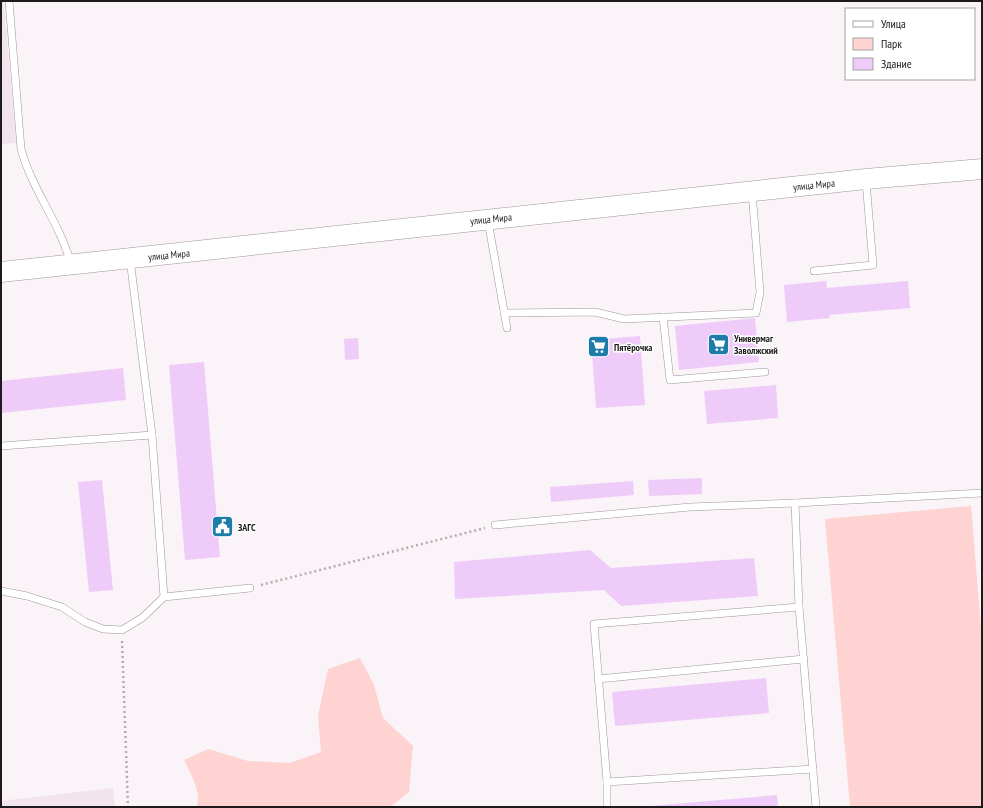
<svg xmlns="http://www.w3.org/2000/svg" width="983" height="808" font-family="'PT Sans Narrow',sans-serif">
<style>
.built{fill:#f2e4ec}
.green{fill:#fed3d1}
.building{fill:#efcbfa}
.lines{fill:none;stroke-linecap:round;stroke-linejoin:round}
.service-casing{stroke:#9d969a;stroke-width:8}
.secondary-casing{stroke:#9d969a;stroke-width:21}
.path{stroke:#b2adb0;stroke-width:2.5;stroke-dasharray:2 3;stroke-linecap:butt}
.service{stroke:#fff;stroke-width:7}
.secondary{stroke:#fff;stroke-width:20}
.labels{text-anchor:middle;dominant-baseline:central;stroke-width:3;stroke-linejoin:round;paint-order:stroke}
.street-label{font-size:10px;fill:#1c1a1b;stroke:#fff}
.poi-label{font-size:10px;font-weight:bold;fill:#1c1a1b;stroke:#fff;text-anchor:start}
</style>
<rect width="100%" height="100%" fill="#faf3f7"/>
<g class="built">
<polygon points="1,1 4,1 16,143 1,144"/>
<polygon points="113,788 115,807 1,807 1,801"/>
</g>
<g class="green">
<polygon points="971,506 982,640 982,807 850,807 825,519"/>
<path d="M360,658L374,685L383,718L413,746L409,792L390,807H197C201,790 191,775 184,760L208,749L248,761L290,763L321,752L318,716L328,669Z"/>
</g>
<g class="building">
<polygon points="826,281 827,288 908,281 910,308 829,315 830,318 787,322 784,285"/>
<polygon points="755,318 759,362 679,370 675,326"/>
<polygon points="640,336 645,405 596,408 591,340"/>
<polygon points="358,338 359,359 345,360 344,339"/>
<polygon points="204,362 220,557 185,560 169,365"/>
<polygon points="123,368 126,400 1,413 1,381"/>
<polygon points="776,385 778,418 707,424 704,391"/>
<polygon points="702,478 702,494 649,496 648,480"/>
<polygon points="102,480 113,590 89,592 78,482"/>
<polygon points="633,481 634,495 551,502 550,487"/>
<polygon points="590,550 611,568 754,558 758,596 621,606 604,590 455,599 454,562"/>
<polygon points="766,678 769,713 615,726 612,692"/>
<polygon points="777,795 778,807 650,807 650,806"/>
</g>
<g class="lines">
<defs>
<g id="service">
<path d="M9,1L21,149C32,190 60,223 71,264"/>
<polyline points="488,221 507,328"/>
<polyline points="130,259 152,435 164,597"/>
<polyline points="814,271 873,265 866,181"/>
<polyline points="504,313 595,312 624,319 756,313 760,292 752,192"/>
<polyline points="663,317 670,380 765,372"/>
<polyline points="1,446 152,435"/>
<polyline points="495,525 690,507 795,503"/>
<polyline points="1,591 27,596 62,607 85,622 103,629 122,630 142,618 164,597 250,588"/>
<polyline points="598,679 804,659"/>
<polyline points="607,782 813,769"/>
<polyline points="607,807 607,782 594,624 799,607"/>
<polyline points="816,807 799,607 795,503 982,493"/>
</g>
<polyline id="secondary" points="1,272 866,179 982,169"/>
</defs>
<use href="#service" class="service-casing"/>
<use href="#secondary" class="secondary-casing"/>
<g class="path">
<polyline points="261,585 485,528"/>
<polyline points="122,641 128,807"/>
</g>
<use href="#service" class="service"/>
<use href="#secondary" class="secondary"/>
</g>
<defs>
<symbol id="supermarket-square" viewBox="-11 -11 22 22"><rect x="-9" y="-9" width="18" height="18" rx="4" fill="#1d7ca9" stroke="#fff"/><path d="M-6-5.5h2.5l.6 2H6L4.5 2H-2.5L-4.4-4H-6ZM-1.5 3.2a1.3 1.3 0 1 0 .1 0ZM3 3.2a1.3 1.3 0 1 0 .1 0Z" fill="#fff"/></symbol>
<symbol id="civic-square" viewBox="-11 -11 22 22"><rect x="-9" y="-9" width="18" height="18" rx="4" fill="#1d7ca9" stroke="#fff"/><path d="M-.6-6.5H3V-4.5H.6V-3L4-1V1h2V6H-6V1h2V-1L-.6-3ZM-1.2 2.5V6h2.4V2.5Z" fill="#fff"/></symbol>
</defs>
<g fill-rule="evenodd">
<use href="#supermarket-square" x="706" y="332" width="25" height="25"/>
<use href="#supermarket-square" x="586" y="334" width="25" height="25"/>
<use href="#civic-square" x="210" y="514" width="25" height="25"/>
</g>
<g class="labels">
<g class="street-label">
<text transform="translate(814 185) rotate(-6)">улица Мира</text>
<text transform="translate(491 219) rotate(-6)">улица Мира</text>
<text transform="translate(169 255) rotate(-6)">улица Мира</text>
</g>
<g class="poi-label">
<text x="734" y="338">Универмаг<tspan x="734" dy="12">Заволжский</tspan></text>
<text x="614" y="347">Пятёрочка</text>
<text x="238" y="527">ЗАГС</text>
</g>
</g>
<rect width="983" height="808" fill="none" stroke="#1c1a1b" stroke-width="4"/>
<rect x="845" y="8" width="130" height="72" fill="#ffffff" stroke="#a4a3a4"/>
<rect x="853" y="21" width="20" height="6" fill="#ffffff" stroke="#a4a3a4"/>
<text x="881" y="28" font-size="12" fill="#1c1a1b">Улица</text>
<rect x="853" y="38" width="20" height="12" fill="#fed3d1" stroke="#a4a3a4"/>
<text x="881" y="48" font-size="12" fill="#1c1a1b">Парк</text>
<rect x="853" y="58" width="20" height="12" fill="#efcbfa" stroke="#a4a3a4"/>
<text x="881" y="68" font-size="12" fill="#1c1a1b">Здание</text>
</svg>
